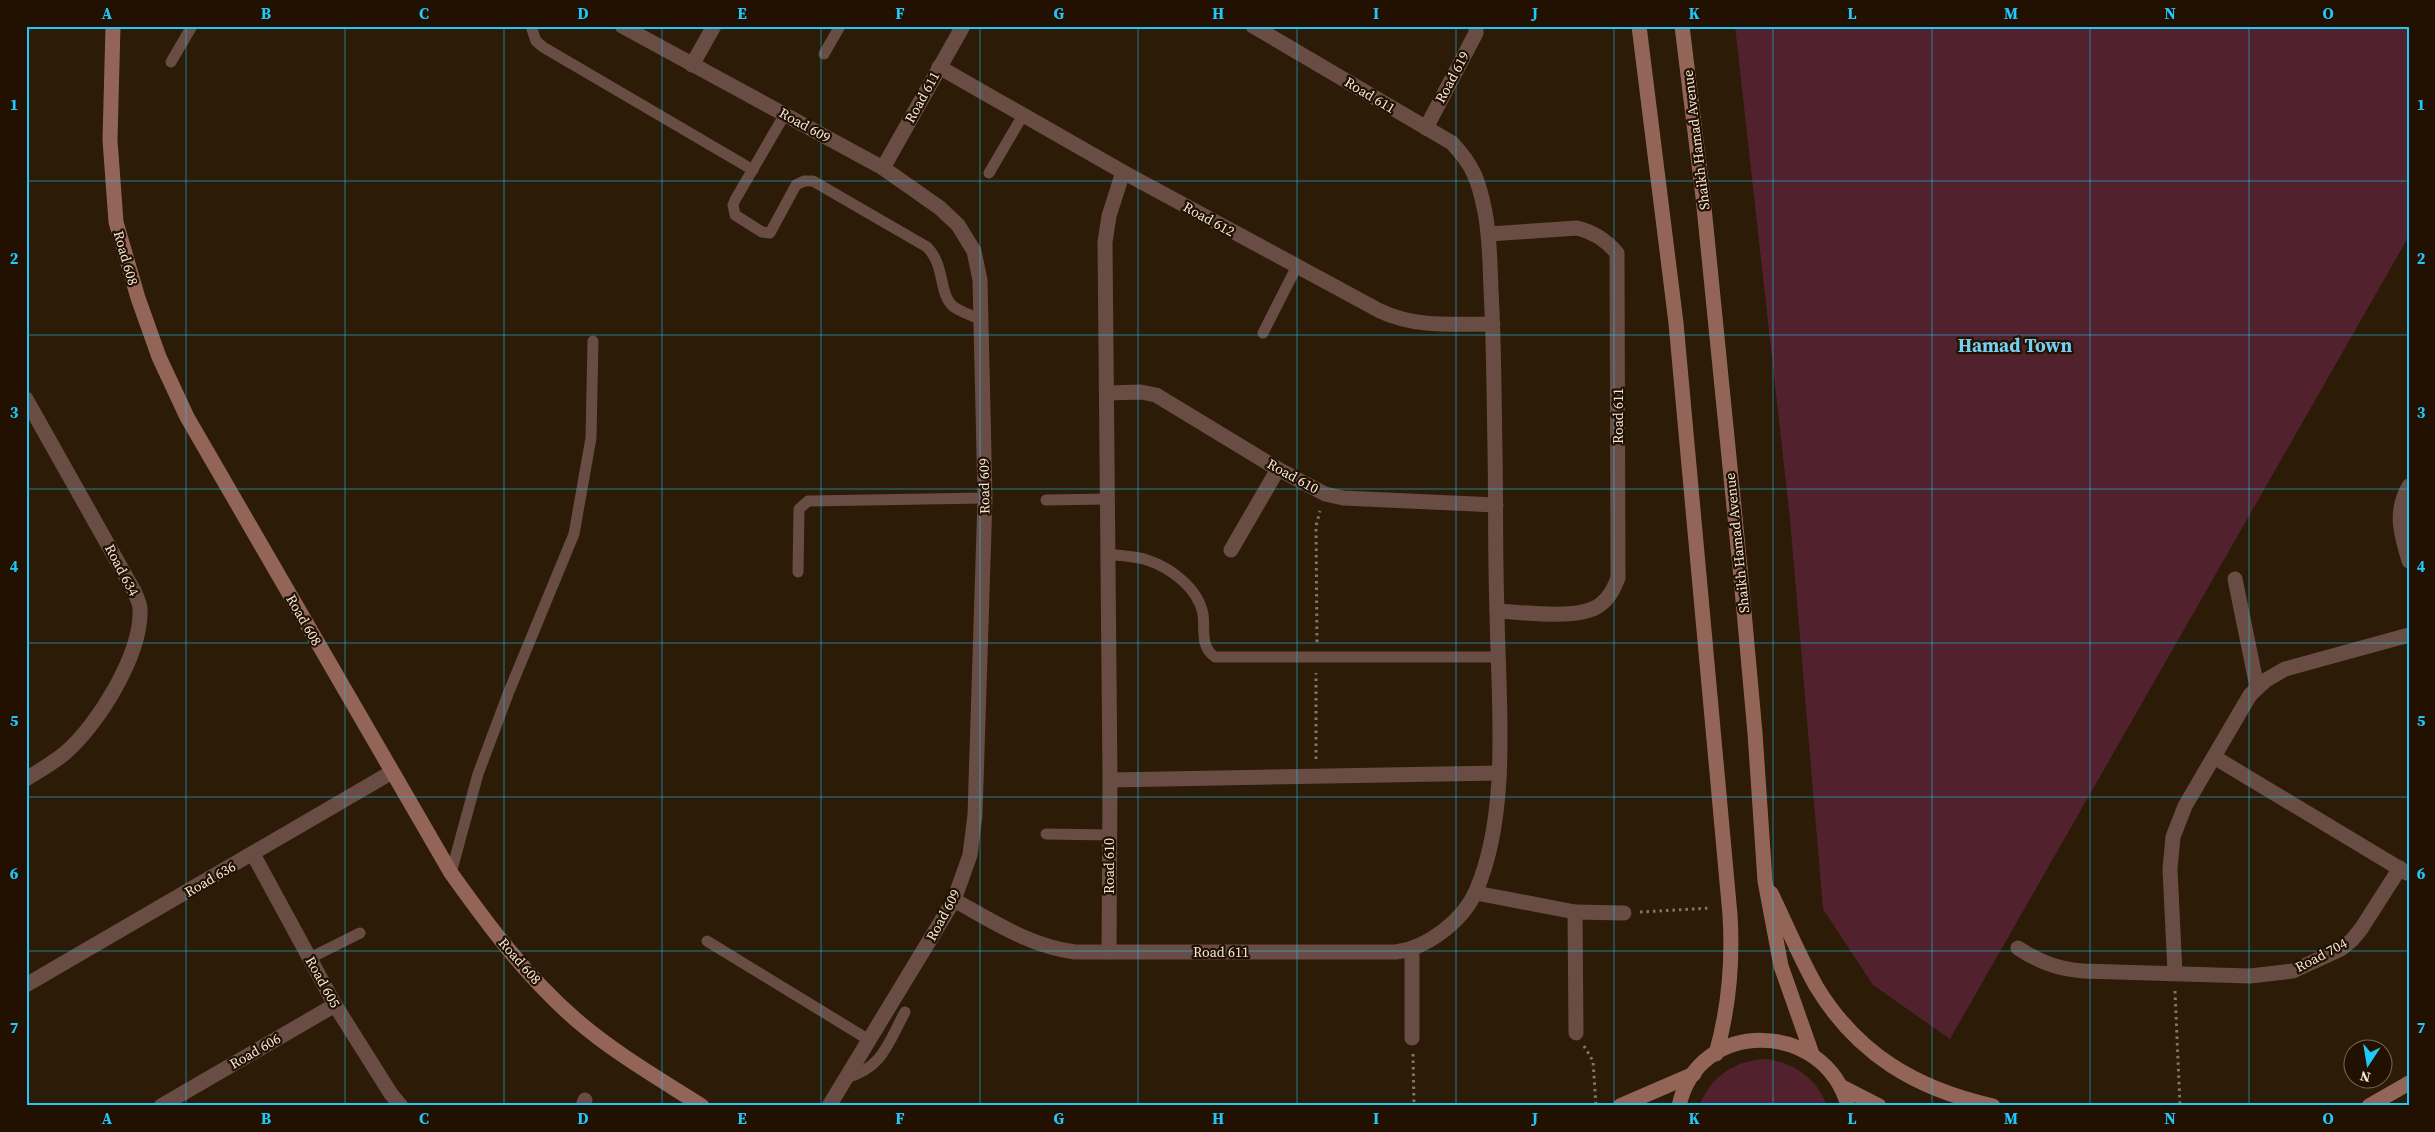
<svg xmlns="http://www.w3.org/2000/svg" width="2435" height="1132" font-family="'Source Serif 4',serif">
<style>
.green{fill:#51222e}
.lines{fill:none;stroke-linecap:round;stroke-linejoin:round}
.path{stroke:#847664;stroke-width:3;stroke-dasharray:2.5 4;stroke-linecap:butt}
.lane{stroke:#694c44;stroke-width:11}
.street{stroke:#694c44;stroke-width:15}
.secondary{stroke:#936558;stroke-width:15}
.grid{fill:none;stroke:#20c9fd;stroke-width:1;stroke-opacity:0.55}
.labels{text-anchor:middle;dominant-baseline:central;stroke-width:4.5;stroke-linejoin:round;paint-order:stroke}
.street-label{font-size:14px;fill:#f4e8db;stroke:#210}
.district-label{font-size:19px;font-weight:bold;fill:#75cff3;stroke:#210}
.neatline{fill:none;stroke:#20c9fd;stroke-width:2}
.grid-label{font-size:16px;text-anchor:middle;font-weight:bold;fill:#20c9fd}
</style>
<rect width="100%" height="100%" fill="#2c1b06"/>
<g class="green">
<polygon points="1735,26 2409,26 2409,236 1950,1039 1873,985 1823,909 1790,519"/>
<path d="M1767,1059C1795,1064 1817,1078 1827,1106H1699C1711,1076 1735,1060 1767,1059Z"/>
</g>
<g class="lines">
<g class="path">
<polyline points="1317,642 1316,526 1320,511"/>
<polyline points="1316,759 1316,673"/>
<polyline points="1640,912 1711,908"/>
<polyline points="2175,991 2180,1106"/>
<polyline points="1584,1046 1593,1061 1596,1106"/>
<polyline points="1413,1054 1414,1106"/>
</g>
<g class="lane">
<polyline points="531,26 536,41 543,47 753,170"/>
<polyline points="824,54 840,26"/>
<polyline points="171,62 192,26"/>
<path d="M785,114L735,200L733,205L735,215L762,232L770,233L796,185L804,181H813L927,247C946,266 938,295 954,307C961,312 971,315 979,319"/>
<polyline points="989,173 1023,115"/>
<polyline points="1263,333 1297,266"/>
<polyline points="1046,500 1108,499"/>
<path d="M1108,554C1121,556 1135,556 1147,560C1171,568 1198,588 1203,614C1205,630 1200,647 1215,657H1498"/>
<polyline points="798,572 799,509 808,501 985,498"/>
<polyline points="1046,834 1110,835"/>
<polyline points="451,873 478,774 508,694 574,534 591,438 593,341"/>
<polyline points="707,941 869,1040"/>
<polyline points="310,958 360,933"/>
<path d="M846,1078C883,1068 888,1043 905,1012"/>
</g>
<g class="street">
<polyline points="622,26 883,168 940,208 958,225 974,251 980,280 985,498 975,815 970,855 954,900 829,1106"/>
<polyline points="692,65 714,26"/>
<path d="M939,67L1123,172L1380,311C1416,328 1454,324 1493,324"/>
<polyline points="1426,128 1476,33 1476,26"/>
<polyline points="883,168 963,26"/>
<path d="M1489,234L1577,228C1594,232 1606,240 1617,253L1618,578C1614,588 1610,597 1601,604C1581,621 1523,612 1497,611"/>
<polyline points="1107,393 1141,392 1156,395 1278,469 1325,494 1343,498 1496,505"/>
<path d="M26,399L134,591C136,596 140,603 140,609C142,654 98,725 65,753C53,763 39,771 26,779"/>
<path d="M2409,486C2394,513 2401,533 2409,561"/>
<polyline points="1231,550 1278,469"/>
<polyline points="2235,579 2257,687"/>
<polyline points="2214,757 2407,873"/>
<polyline points="1110,780 1499,773"/>
<polyline points="253,854 335,1005 391,1094 401,1106"/>
<polyline points="1476,893 1575,912 1576,1033"/>
<path d="M954,900C994,922 1030,946 1075,952H1396C1427,948 1463,921 1476,891C1511,811 1498,698 1497,611C1495,558 1496,504 1495,451C1494,397 1494,343 1491,290C1490,264 1490,238 1485,212C1479,182 1474,166 1452,143L1253,26"/>
<polyline points="1575,912 1624,913"/>
<path d="M2018,948C2039,962 2058,969 2083,971L2250,976L2293,971L2341,949L2352,940L2361,929L2400,868"/>
<polyline points="1412,950 1412,1038"/>
<polyline points="1109,952 1110,780 1105,242 1109,216 1123,172"/>
<polyline points="2175,973 2170,869 2173,837 2185,806 2250,695 2266,680 2285,669 2409,635"/>
<polyline points="26,985 392,772"/>
<polyline points="161,1106 335,1005"/>
<polyline points="583,1106 585,1100"/>
</g>
<g class="secondary">
<path d="M113,26L110,140L116,222L138,298L159,357L187,417L451,873C488,925 526,976 574,1018C613,1052 658,1078 702,1106"/>
<path d="M1639,26L1676,323L1730,915C1733,963 1729,1008 1716,1054"/>
<polyline points="1682,26 1703,197 1740,567 1755,733 1765,881 1781,966 1812,1054"/>
<path d="M1771,893C1786,924 1799,956 1816,986C1857,1054 1916,1089 1993,1106"/>
<polyline points="1840,1086 1879,1106"/>
<polyline points="1620,1106 1694,1074"/>
<path d="M1679,1106C1698,1017 1825,1020 1848,1106"/>
<polyline points="2369,1106 2409,1083"/>
</g>
</g>
<path class="grid" d="M186,26V1106M345,26V1106M504,26V1106M662,26V1106M821,26V1106M980,26V1106M1138,26V1106M1297,26V1106M1456,26V1106M1614,26V1106M1773,26V1106M1932,26V1106M2090,26V1106M2249,26V1106M26,181H2409M26,335H2409M26,489H2409M26,643H2409M26,797H2409M26,951H2409"/>
<g class="labels">
<g class="street-label">
<text transform="translate(1452 77) rotate(-62)">Road 619</text>
<text transform="translate(1370 95) rotate(31)">Road 611</text>
<text transform="translate(922 97) rotate(-61)">Road 611</text>
<text transform="translate(805 125) rotate(29)">Road 609</text>
<text transform="translate(1696 140) rotate(-97)">Shaikh Hamad Avenue</text>
<text transform="translate(1209 219) rotate(29)">Road 612</text>
<text transform="translate(126 258) rotate(74)">Road 608</text>
<text transform="translate(1618 416) rotate(-90)">Road 611</text>
<text transform="translate(1293 476) rotate(29)">Road 610</text>
<text transform="translate(984 486) rotate(-91)">Road 609</text>
<text transform="translate(1737 543) rotate(-96)">Shaikh Hamad Avenue</text>
<text transform="translate(122 570) rotate(62)">Road 634</text>
<text transform="translate(304 620) rotate(60)">Road 608</text>
<text transform="translate(1109 866) rotate(-90)">Road 610</text>
<text transform="translate(210 879) rotate(-30)">Road 636</text>
<text transform="translate(943 915) rotate(-62)">Road 609</text>
<text x="1221" y="952">Road 611</text>
<text transform="translate(2321 955) rotate(-28)">Road 704</text>
<text transform="translate(520 961) rotate(49)">Road 608</text>
<text transform="translate(323 982) rotate(61)">Road 605</text>
<text transform="translate(255 1051) rotate(-30)">Road 606</text>
</g>
<g class="district-label">
<text x="2015" y="345">Hamad Town</text>
</g>
</g>
<rect width="2435" height="1132" fill="none" stroke="#221100" stroke-width="55"/>
<g transform="translate(2368 1064) rotate(192)"><circle r="24" fill="#221100" stroke="#766758"/>
<path d="M0-4L9 19L0 12L-9 19Z" fill="#20c9fd"/>
<text y="-8" font-size="14" font-weight="bold" text-anchor="middle" fill="#f4e8db">N</text>
</g>
<rect x="28" y="28" width="2380" height="1076" class="neatline"/>
<g class="grid-label">
<text x="107" y="19">A</text>
<text x="266" y="19">B</text>
<text x="424" y="19">C</text>
<text x="583" y="19">D</text>
<text x="742" y="19">E</text>
<text x="900" y="19">F</text>
<text x="1059" y="19">G</text>
<text x="1218" y="19">H</text>
<text x="1376" y="19">I</text>
<text x="1535" y="19">J</text>
<text x="1694" y="19">K</text>
<text x="1852" y="19">L</text>
<text x="2011" y="19">M</text>
<text x="2170" y="19">N</text>
<text x="2328" y="19">O</text>
<text x="14" y="110">1</text>
<text x="2421" y="110">1</text>
<text x="14" y="264">2</text>
<text x="2421" y="264">2</text>
<text x="14" y="418">3</text>
<text x="2421" y="418">3</text>
<text x="14" y="572">4</text>
<text x="2421" y="572">4</text>
<text x="14" y="726">5</text>
<text x="2421" y="726">5</text>
<text x="14" y="879">6</text>
<text x="2421" y="879">6</text>
<text x="14" y="1033">7</text>
<text x="2421" y="1033">7</text>
<text x="107" y="1124">A</text>
<text x="266" y="1124">B</text>
<text x="424" y="1124">C</text>
<text x="583" y="1124">D</text>
<text x="742" y="1124">E</text>
<text x="900" y="1124">F</text>
<text x="1059" y="1124">G</text>
<text x="1218" y="1124">H</text>
<text x="1376" y="1124">I</text>
<text x="1535" y="1124">J</text>
<text x="1694" y="1124">K</text>
<text x="1852" y="1124">L</text>
<text x="2011" y="1124">M</text>
<text x="2170" y="1124">N</text>
<text x="2328" y="1124">O</text>
</g>
</svg>
